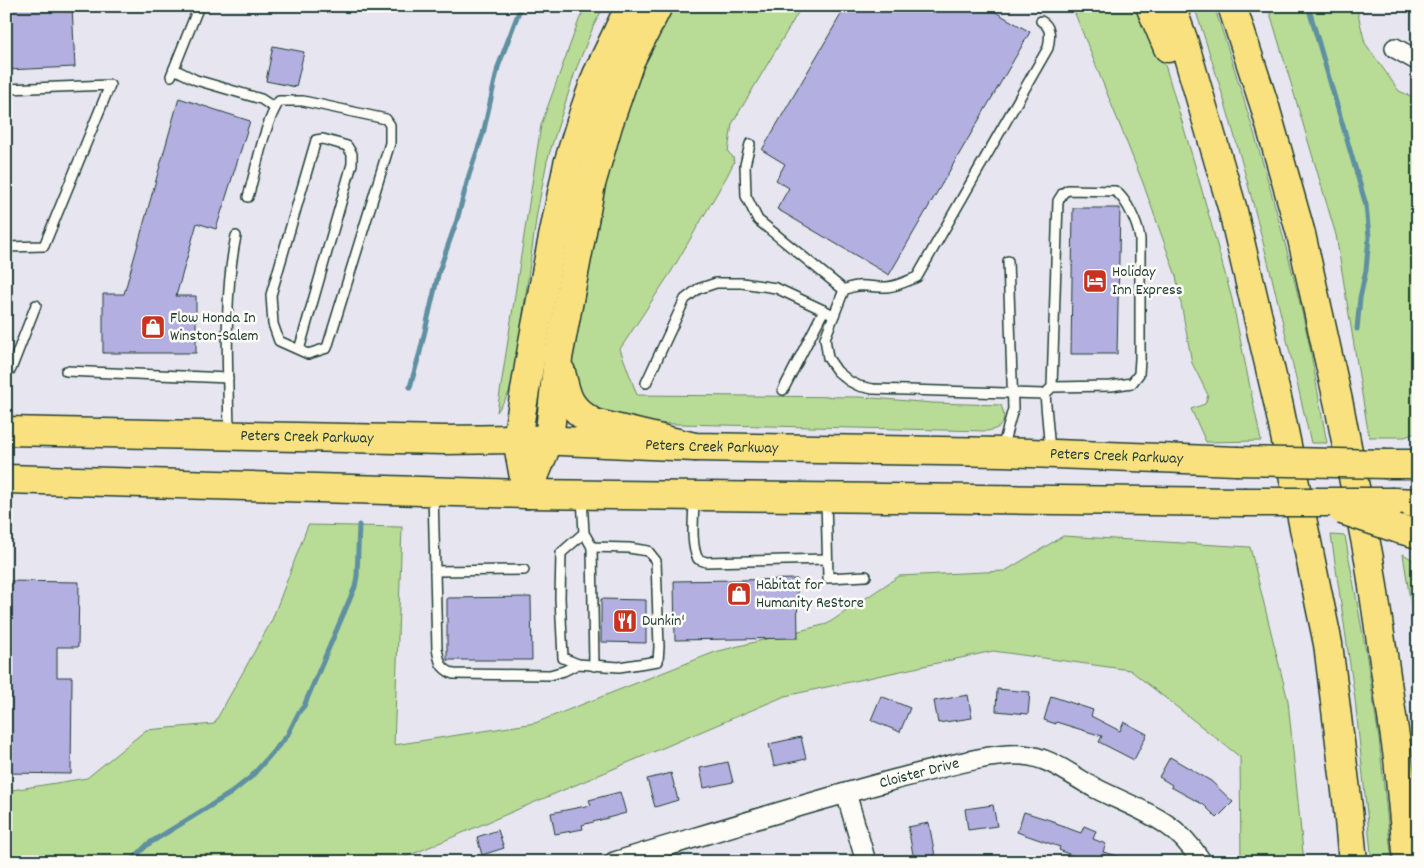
<svg xmlns="http://www.w3.org/2000/svg" width="1424" height="868" font-family="Dekko,sans-serif">
<style>
.green{fill:#b8db95;stroke:#6c8c64}
.lines{fill:none;stroke-linecap:round;stroke-linejoin:round}
.stream{stroke:#5f90a1;stroke-width:5}
.building{fill:#b3afe0;stroke:#1f3d34}
.service-casing{stroke:#1f3d34;stroke-width:12}
.minor-casing{stroke:#1f3d34;stroke-width:22}
.primary-casing{stroke:#1f3d34;stroke-width:31}
.motorway-casing{stroke:#1f3d34;stroke-width:31}
.service{stroke:#fdfcf7;stroke-width:9}
.minor{stroke:#fdfcf7;stroke-width:19}
.primary{stroke:#fae180;stroke-width:28}
.motorway{stroke:#fae180;stroke-width:28}
.primary-bridge-casing{stroke:#1f3d34;stroke-width:31;stroke-linecap:butt}
.primary-bridge{stroke:#fae180;stroke-width:28}
.labels{text-anchor:middle;dominant-baseline:central;stroke-width:5;stroke-linejoin:round;paint-order:stroke}
.poi-label{font-size:16px;fill:#1f3d34;stroke:#fdfcf7;text-anchor:start}
.street-label{font-size:16px;fill:#1f3d34;stroke:#fdfcf7}
</style>
<rect width="100%" height="100%" fill="#e7e5f0"/>
<filter id="ink" filterUnits="userSpaceOnUse"><feTurbulence type="fractalNoise" baseFrequency=".02" numOctaves="2"/><feDisplacementMap in="SourceGraphic" scale="10" xChannelSelector="R" yChannelSelector="G"/><feConvolveMatrix kernelMatrix="1 2 1 2 8 2 1 2 1" color-interpolation-filters="sRGB"/></filter>
<g filter="url(#ink)">
<g class="green">
<polygon points="586,6 604,6 593,27 575,72 547,161 537,213 522,321 516,377 506,398 497,412 541,125 579,20"/>
<path d="M674,6H802L732,124L728,152L733,157L734,162L727,176L671,272L620,349L637,395L860,397L933,403L1001,405C1007,421 1004,428 987,431L634,423L600,418L572,383V360L601,199L616,144L629,100L660,29Z"/>
<polygon points="1072,6 1138,6 1149,25 1166,68 1196,169 1232,299 1261,441 1206,442 1191,409 1205,404 1208,395 1192,363 1176,276 1143,183"/>
<path d="M1194,6H1214C1250,115 1283,226 1308,338C1315,373 1320,408 1327,443H1311C1277,296 1243,149 1194,6Z"/>
<polygon points="1268,6 1356,6 1365,43 1399,91 1418,99 1418,432 1405,437 1369,437 1336,235"/>
<polygon points="308,525 402,527 394,745 535,723 715,652 827,624 899,576 1005,571 1063,536 1250,547 1288,701 1304,862 1241,862 1240,757 1130,670 993,651 785,696 394,862 6,862 6,791 87,778 146,730 214,724 272,620"/>
<polygon points="1331,535 1345,536 1366,652 1379,739 1392,862 1372,862 1355,699"/>
<polygon points="1403,554 1418,563 1418,652"/>
</g>
<g class="lines">
<g class="stream">
<polyline points="1308,6 1366,205 1369,237 1366,270 1360,298 1357,329"/>
<polyline points="410,387 420,352 439,271 457,220 469,175 483,134 498,67 521,6"/>
<polyline points="130,862 148,844 231,793 251,777 287,736 299,712 304,706 355,587 357,576 359,525"/>
</g>
</g>
<g class="building">
<polygon points="6,6 72,6 75,67 6,70"/>
<polygon points="846,6 985,6 1030,32 889,275 777,209 789,188 776,180 785,164 762,150"/>
<polygon points="273,46 304,52 296,87 266,81"/>
<polygon points="179,98 250,121 216,229 197,223 176,296 196,296 196,353 103,353 103,294 124,294"/>
<polygon points="1073,208 1120,208 1117,354 1071,354"/>
<polygon points="797,579 798,638 675,640 674,581"/>
<polygon points="6,581 79,582 78,647 57,647 57,677 72,677 71,774 6,773"/>
<polygon points="531,597 532,660 447,660 447,598"/>
<polygon points="601,599 646,600 646,643 601,642"/>
<polygon points="997,689 1030,692 1028,714 996,711"/>
<polygon points="968,695 972,718 938,723 934,701"/>
<polygon points="881,696 910,708 900,732 871,720"/>
<polygon points="1051,696 1093,710 1091,716 1120,731 1124,722 1147,734 1134,760 1099,742 1102,736 1056,722 1056,724 1044,720"/>
<polygon points="801,737 806,759 774,766 769,744"/>
<polygon points="1170,757 1211,781 1233,802 1217,818 1204,805 1171,787 1172,785 1159,777"/>
<polygon points="728,762 733,782 704,788 700,768"/>
<polygon points="671,773 678,800 655,807 647,779"/>
<polygon points="620,792 626,813 582,825 583,829 555,834 551,813 591,805 589,800"/>
<polygon points="993,805 997,826 968,830 965,809"/>
<polygon points="1024,812 1056,822 1056,824 1081,833 1084,826 1096,831 1093,839 1106,844 1103,852 1126,858 1125,862 1088,862 1059,850 1060,847 1017,832"/>
<polygon points="929,823 935,856 914,860 908,827"/>
<polygon points="498,830 504,848 482,855 477,837"/>
</g>
<g class="lines">
<defs>
<g id="service">
<path d="M1041,21C1052,27 1050,37 1048,48L917,277C907,281 898,286 887,287C871,288 859,282 844,290L825,338L828,358L837,371L849,381L859,386L873,389L1045,394L1052,387L1111,386L1132,383L1139,374L1140,359V239C1138,225 1127,199 1115,191L1068,190L1063,193L1058,201L1052,387"/>
<polyline points="174,69 196,80 261,99 275,108"/>
<polyline points="171,76 199,6"/>
<polyline points="6,89 110,85 44,246 6,247"/>
<polyline points="750,144 745,165 746,196 758,220 844,290"/>
<path d="M248,197C257,166 263,128 279,101H303L386,119L390,125V143L327,348L308,354L279,341L273,324L271,295L316,140L323,139L347,146L352,154V164L299,350"/>
<polyline points="6,369 11,369 36,305"/>
<polyline points="66,371 228,378"/>
<polyline points="646,383 685,299 698,289 716,283 742,283 776,288 834,315"/>
<polyline points="783,390 824,310"/>
<polyline points="1045,394 1050,451"/>
<path d="M229,433C228,368 223,300 236,236"/>
<polyline points="1002,449 1013,409 1008,261"/>
<path d="M433,493L437,649C440,662 439,667 453,674L550,675L564,671L578,664"/>
<polyline points="582,498 584,533 592,547 629,548 648,551 656,561 659,647 658,661 619,667 578,664 563,658 560,598 561,553 584,533"/>
<path d="M694,499C694,516 690,544 698,559L706,562L827,559"/>
<polyline points="826,499 828,578 866,576"/>
<polyline points="592,547 594,666"/>
<polyline points="435,571 524,570"/>
</g>
<g id="minor">
<polyline points="1395,48 1418,61"/>
<polyline points="846,793 866,862"/>
<path id="s1" d="M614,862C708,834 802,804 897,779C935,770 985,753 1023,755C1050,757 1072,776 1095,788C1118,800 1144,809 1166,824C1180,833 1192,847 1202,862"/>
</g>
<g id="primary">
<path id="s2" d="M6,431L444,440L517,439L695,447L1002,452L1236,461"/>
<polyline points="1386,464 1418,464"/>
<polyline points="6,479 527,494 1243,502"/>
<polyline points="1393,502 1418,503"/>
<polyline points="1399,529 1418,534"/>
</g>
<g id="motorway">
<polyline points="1150,6 1168,48"/>
<polyline points="1171,6 1183,39 1232,207 1278,402 1328,644 1347,799 1353,862"/>
<polyline points="1232,6 1265,107 1301,234 1339,405 1369,559 1398,758 1408,862"/>
<path d="M561,372C567,399 569,408 594,423L695,447"/>
<polyline points="527,494 549,440 558,358 591,184 608,125 630,61 658,6"/>
<polyline points="527,494 517,439 533,342 551,247 568,164 585,109 597,75 630,6"/>
</g>
</defs>
<use href="#service" class="service-casing"/>
<use href="#minor" class="minor-casing"/>
<use href="#primary" class="primary-casing"/>
<use href="#motorway" class="motorway-casing"/>
<use href="#service" class="service"/>
<use href="#minor" class="minor"/>
<use href="#primary" class="primary"/>
<use href="#motorway" class="motorway"/>
<defs>
<g id="primary-bridge">
<polyline points="1236,461 1386,464"/>
<polyline points="1243,502 1393,502"/>
<polyline points="1342,510 1399,529"/>
</g>
</defs>
<use href="#primary-bridge" class="primary-bridge-casing"/>
<use href="#primary-bridge" class="primary-bridge"/>
</g>
</g>
<defs>
<symbol id="hotel-square" viewBox="-11 -11 22 22"><rect x="-9" y="-9" width="18" height="18" rx="4" fill="#c8321e" stroke="#fdfcf7"/><path d="M-6-4.5h1.5V1H6V5H4.5V3h-9V5H-6ZM-4 0a1.8 1.8 0 1 1 3.6 0ZM.5 0V-2.5h3Q6-2.5 6 0Z" fill="#fff"/></symbol>
<symbol id="shop-square" viewBox="-11 -11 22 22"><rect x="-9" y="-9" width="18" height="18" rx="4" fill="#c8321e" stroke="#fdfcf7"/><path d="M-5-2.5h2.3a2.7 3.5 0 0 1 5.4 0H5L5.5 6h-11ZM-1.5-2.5h3a1.5 2.3 0 0 0-3 0Z" fill="#fff"/></symbol>
<symbol id="restaurant-square" viewBox="-11 -11 22 22"><rect x="-9" y="-9" width="18" height="18" rx="4" fill="#c8321e" stroke="#fdfcf7"/><path d="M-5-6h1v4h1v-4h1v4h1v-4h1v5L-1.5 .5V6h-2V.5L-5-1ZM5-6V6H3V1.5H1.5Q1.5-4 5-6Z" fill="#fff"/></symbol>
</defs>
<g fill-rule="evenodd">
<use href="#hotel-square" x="1081" y="267" width="28" height="28"/>
<use href="#shop-square" x="139" y="313" width="28" height="28"/>
<use href="#shop-square" x="725" y="580" width="28" height="28"/>
<use href="#restaurant-square" x="611" y="607" width="28" height="28"/>
</g>
<g class="labels">
<g class="poi-label">
<text x="1112" y="272">Holiday<tspan x="1112" dy="18">Inn Express</tspan></text>
<text x="170" y="318">Flow Honda In<tspan x="170" dy="18">Winston-Salem</tspan></text>
<text x="756" y="585">Habitat for<tspan x="756" dy="18">Humanity ReStore</tspan></text>
<text x="642" y="621">Dunkin'</text>
</g>
<g class="street-label">
<text stroke="none"><textPath href="#s2" startOffset="301">Peters Creek Parkway</textPath></text>
<text stroke="none"><textPath href="#s2" startOffset="706">Peters Creek Parkway</textPath></text>
<text stroke="none"><textPath href="#s2" startOffset="1111">Peters Creek Parkway</textPath></text>
<text stroke="none"><textPath href="#s1" startOffset="318">Cloister Drive</textPath></text>
</g>
</g>
<rect width="1424" height="868" fill="none" stroke="#fdfcf7" stroke-width="25"/>
<rect x="12" y="12" width="1399" height="843" fill="none" stroke="#1f3d34" stroke-width="2" filter="url(#ink)"/>
</svg>
